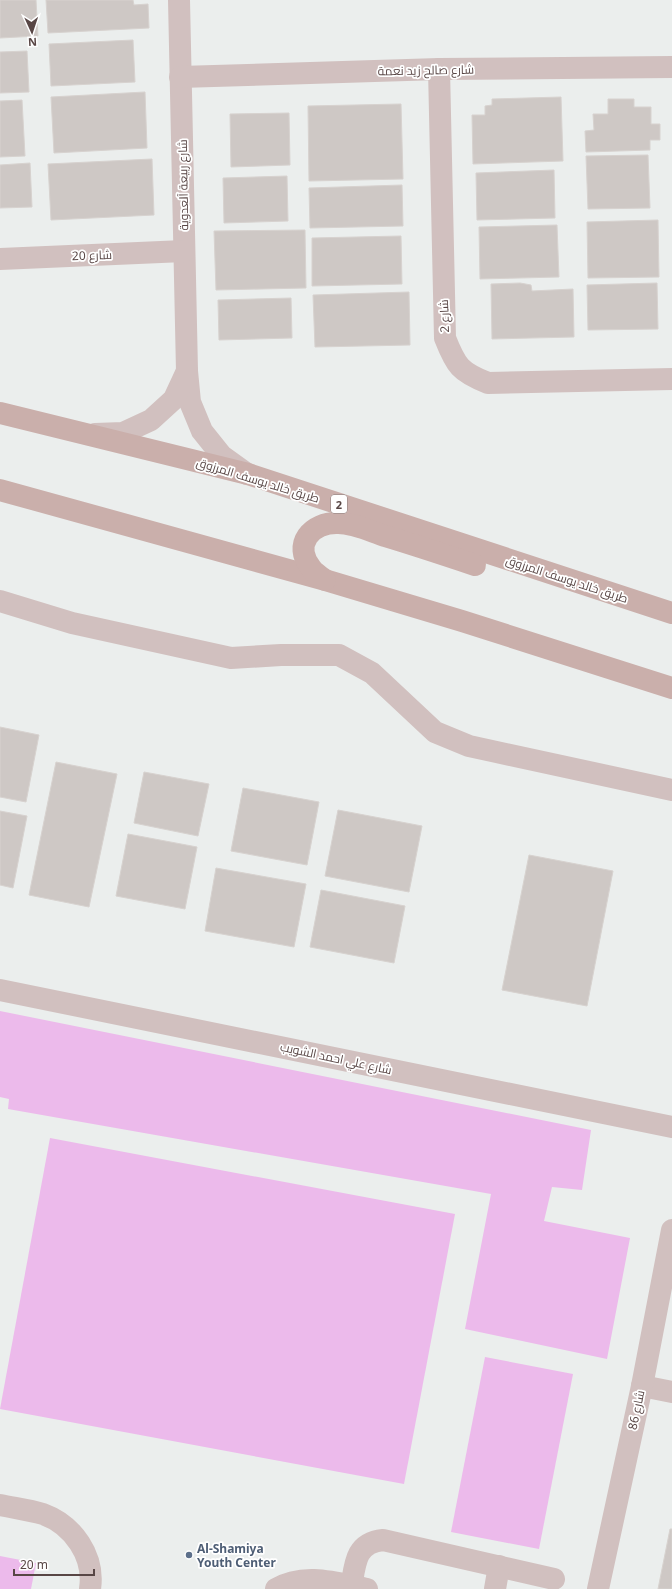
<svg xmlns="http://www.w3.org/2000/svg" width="672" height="1589" font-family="'Noto Sans',Cairo,sans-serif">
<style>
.green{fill:#ecbaeb}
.building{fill:#cec8c5;stroke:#d7d2cf}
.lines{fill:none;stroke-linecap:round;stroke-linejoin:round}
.minor{stroke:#d1c0bf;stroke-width:22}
.major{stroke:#caafab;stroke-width:22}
.service-dot{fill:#5c6f8a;stroke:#fff;stroke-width:1.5}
.labels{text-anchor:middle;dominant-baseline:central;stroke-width:3.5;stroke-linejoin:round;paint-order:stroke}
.shield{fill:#fff;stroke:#8a7e7d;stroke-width:1}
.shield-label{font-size:11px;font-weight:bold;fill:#584645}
.street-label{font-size:12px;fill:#584645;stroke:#fff}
.service-label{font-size:12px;font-weight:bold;fill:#4e5e75;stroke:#fff;text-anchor:start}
</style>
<rect width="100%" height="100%" fill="#ebeeed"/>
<g class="green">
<polygon points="0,1011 591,1130 582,1190 552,1187 544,1221 630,1238 607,1359 465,1329 491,1194 8,1109 9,1099 0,1097"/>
<polygon points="50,1138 455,1214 404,1484 0,1409"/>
<polygon points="485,1357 573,1374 539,1549 451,1532"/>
<polygon points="0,1556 36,1563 31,1589 0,1589"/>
</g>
<g class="building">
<polygon points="0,0 36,0 38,36 0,38"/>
<polygon points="46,0 133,0 134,5 148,4 149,28 48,33"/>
<polygon points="133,40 135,82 51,86 49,44"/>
<polygon points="27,51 29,92 0,93 0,52"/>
<polygon points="145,92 147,148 54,153 51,97"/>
<polygon points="561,97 563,161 473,164 472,115 485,115 485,106 492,105 492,99"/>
<polygon points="608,99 634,99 634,107 651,107 651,124 660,124 660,140 650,140 650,150 586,152 585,131 594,130 593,114 608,114"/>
<polygon points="22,100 25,156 0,157 0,101"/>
<polygon points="401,104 403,179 309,181 308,106"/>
<polygon points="289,113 290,165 231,167 230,114"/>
<polygon points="648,155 650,208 588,209 586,156"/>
<polygon points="152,159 154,215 51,220 48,164"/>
<polygon points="30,163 32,207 0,208 0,165"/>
<polygon points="554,170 555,218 477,220 476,173"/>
<polygon points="287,176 288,221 224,223 223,178"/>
<polygon points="402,185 403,226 310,228 309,188"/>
<polygon points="658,220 659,277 588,278 587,222"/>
<polygon points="557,225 559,277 480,279 479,227"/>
<polygon points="305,230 306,288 216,290 214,231"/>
<polygon points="401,236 402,284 312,286 312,238"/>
<polygon points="520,283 531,285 532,291 573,289 574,337 492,339 491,284"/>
<polygon points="657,283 658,329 588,330 587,285"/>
<polygon points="409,292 410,345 315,347 313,295"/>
<polygon points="291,298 292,338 219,340 218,300"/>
<polygon points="0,727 39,735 26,802 0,797"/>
<polygon points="56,762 117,774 89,907 29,895"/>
<polygon points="144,772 209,784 198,836 134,823"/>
<polygon points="243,788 319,802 307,865 231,851"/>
<polygon points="338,810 422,826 409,892 325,876"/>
<polygon points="0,811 27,816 13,888 0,885"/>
<polygon points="128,834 197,847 185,909 116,896"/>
<polygon points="529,855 613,871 587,1006 502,990"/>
<polygon points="216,868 306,884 294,947 205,931"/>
<polygon points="321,890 405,906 394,963 310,947"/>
<polygon points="670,1529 672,1529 672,1589 658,1589"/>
</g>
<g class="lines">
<g class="minor">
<polyline points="179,0 187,371 190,402 202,431 222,456 247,474"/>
<path d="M439,69L445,338C456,366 460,372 488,383L672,379"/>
<polyline points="180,77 439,69 672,67"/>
<polyline points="0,259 184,251"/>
<polyline points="95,434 123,433 151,420 174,399 187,371"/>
<polyline points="0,601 72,623 231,658 281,655 339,655 372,673 435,732 469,746 672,790"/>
<polyline points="0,990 672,1127"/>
<polyline points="642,1386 672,1392"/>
<path d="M0,1505C14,1508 29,1510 43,1514C73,1525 95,1556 90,1589"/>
<path d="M276,1589C304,1572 337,1583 367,1589"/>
<path d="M351,1589C355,1566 354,1543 383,1540L554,1579"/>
<polyline points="495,1589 499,1566"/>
<polyline points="598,1589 642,1386 672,1230"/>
</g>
<g class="major">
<polyline points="0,413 248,474 672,613"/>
<polyline points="0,490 325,580 462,621 672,688"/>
<path d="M325,580C320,576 314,573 311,568C292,544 312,522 338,523C354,523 370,531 385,536C415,545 445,555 475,565"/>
</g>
</g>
<circle class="service-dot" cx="189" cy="1555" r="4"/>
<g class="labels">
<rect class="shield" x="331" y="495" width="16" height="18" rx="3"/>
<g class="shield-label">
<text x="339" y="504">2</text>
</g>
<g class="street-label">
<text transform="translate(426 70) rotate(-1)">شارع صالح زيد نعمة</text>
<text transform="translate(183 185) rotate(-91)">شارع ربيعة آلعدوية</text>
<text transform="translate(92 255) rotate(-2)">شارع 20</text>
<text transform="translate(444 316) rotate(-92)">شارع 2</text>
<text transform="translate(258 480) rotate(17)">طريق خالد يوسف المرزوق</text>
<text transform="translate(567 579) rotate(18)">طريق خالد يوسف المرزوق</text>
<text transform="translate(336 1058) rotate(12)">شارع علي احمد الشويب</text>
<text transform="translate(636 1410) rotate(-78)">شارع 86</text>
</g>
<g class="service-label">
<text x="197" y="1548">Al-Shamiya<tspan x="197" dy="14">Youth Center</tspan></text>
</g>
</g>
<g transform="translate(32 32) rotate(177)" stroke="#ffffff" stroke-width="3" paint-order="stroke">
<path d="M0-3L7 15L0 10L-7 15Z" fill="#584645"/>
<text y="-6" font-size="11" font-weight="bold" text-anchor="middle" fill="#584645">N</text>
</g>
<path d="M14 1569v6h80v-6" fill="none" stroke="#584645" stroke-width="2"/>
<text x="20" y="1569" font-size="12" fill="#584645" stroke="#ffffff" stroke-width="3" paint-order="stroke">20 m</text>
</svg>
